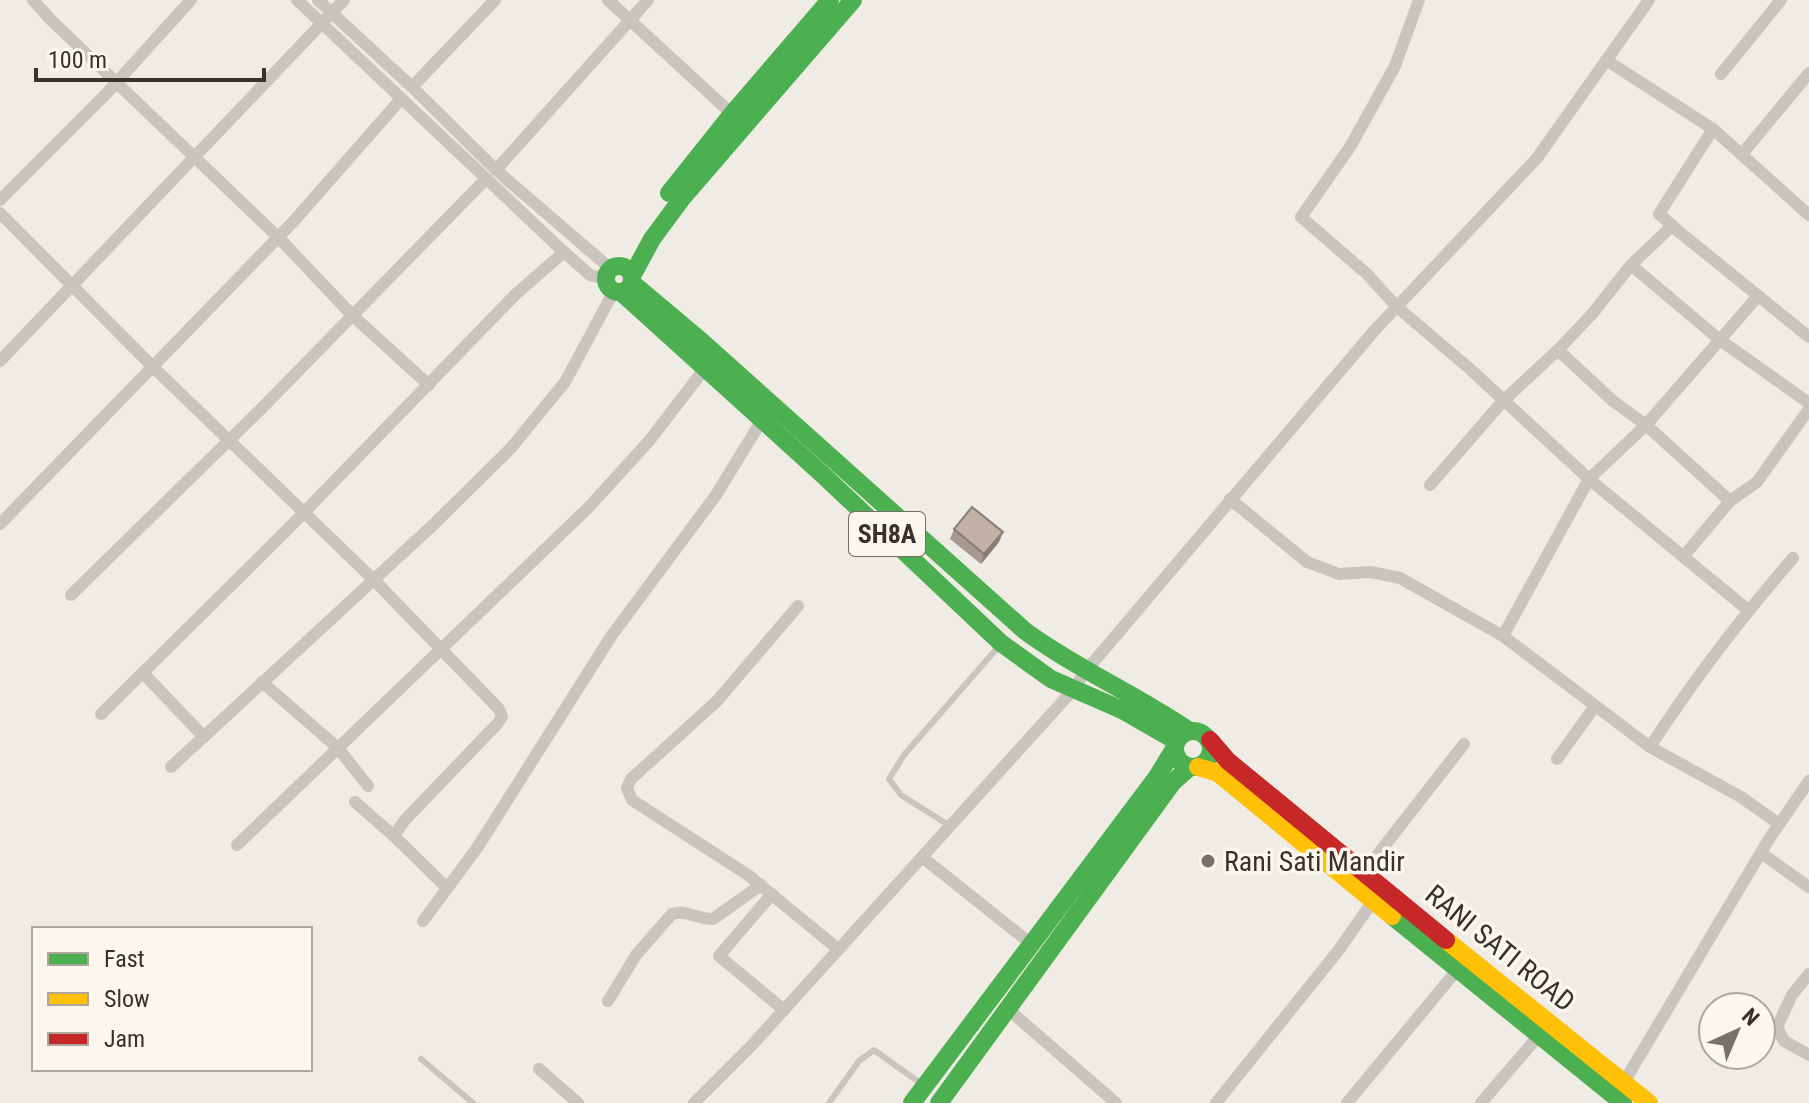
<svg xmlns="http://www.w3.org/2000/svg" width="1809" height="1103" font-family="'Roboto Condensed',sans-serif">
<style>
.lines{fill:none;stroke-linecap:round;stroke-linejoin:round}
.lane{stroke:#c9c4bd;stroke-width:6}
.street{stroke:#c9c4bd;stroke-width:12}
.fast{stroke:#4caf50;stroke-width:18}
.slow{stroke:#ffc107;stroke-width:18}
.jam{stroke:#c62828;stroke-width:18}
.wall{fill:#a79890}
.shaded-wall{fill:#887c75}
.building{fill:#c2b1a7;stroke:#887c75;stroke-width:2}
.poi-dot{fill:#79726c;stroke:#fbf6ee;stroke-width:3}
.labels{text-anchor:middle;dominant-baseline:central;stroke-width:7;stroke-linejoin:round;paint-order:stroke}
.shield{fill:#fbf6ee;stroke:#746c66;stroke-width:2}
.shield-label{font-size:26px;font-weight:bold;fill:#3a312b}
.poi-label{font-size:28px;fill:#3a312b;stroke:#fbf6ee;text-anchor:start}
.street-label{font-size:28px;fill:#3a312b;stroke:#fbf6ee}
</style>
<rect width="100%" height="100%" fill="#efebe5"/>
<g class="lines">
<g class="lane">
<polyline points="950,826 901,795 889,779 904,755 999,646"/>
<polyline points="421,1059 473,1103"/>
<polyline points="829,1103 859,1061 874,1050 923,1085"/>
</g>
<g class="street">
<polyline points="33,0 51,20 278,237 352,315 429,385"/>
<polyline points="297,0 564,252 590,275 606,279"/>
<polyline points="318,0 412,87 496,170 611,269"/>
<polyline points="608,0 732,114"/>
<polyline points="1419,0 1395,66 1350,147 1301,217 1367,274 1397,307 1470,369 1589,479 1748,610"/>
<polyline points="1606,60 1713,129 1809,215"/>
<polyline points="1721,74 1781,0"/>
<polyline points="412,87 495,0"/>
<polyline points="1742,154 1809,73"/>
<polyline points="496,170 648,0"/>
<polyline points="0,200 106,94 191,0"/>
<polyline points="0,213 153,367 374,580 499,709 502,717 498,723 404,821 394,836 355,802"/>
<polyline points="1675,228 1659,214 1713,129"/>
<polyline points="1631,265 1720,340 1809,403"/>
<polyline points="1558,350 1613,401 1646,425 1730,501"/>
<polyline points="0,361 344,0"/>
<polyline points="1430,485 1503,401 1558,350 1592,314 1631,265 1672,226 1809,337"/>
<polyline points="1230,499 1307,562 1339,574 1371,572 1400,578 1503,636 1650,747 1741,797 1779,824"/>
<polyline points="0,524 293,222 401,99"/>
<polyline points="1683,557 1730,501 1757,482 1809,409"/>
<polyline points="71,595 262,408 485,180"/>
<polyline points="798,606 717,701 631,779 627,788 632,800 748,875 838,949"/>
<polyline points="1503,636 1589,479 1646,425 1758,296"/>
<polyline points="143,673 204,737"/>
<polyline points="262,682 338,748 368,786"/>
<polyline points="101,714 284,533 516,294 564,252"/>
<path d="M1650,747C1694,679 1740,619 1793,558"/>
<polyline points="1557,759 1595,706"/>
<polyline points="171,767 433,525 511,448 565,382 614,291"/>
<polyline points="394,836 447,888"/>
<polyline points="237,845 588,508 649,441 706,367"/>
<polyline points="1761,853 1809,887"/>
<polyline points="922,857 1030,943"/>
<polyline points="1364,872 1464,744"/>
<polyline points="772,894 719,956 784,1010"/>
<polyline points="423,921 477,848 612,635 716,495 762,420"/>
<polyline points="1809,974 1792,995 1777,1027 1784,1041 1809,1055"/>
<path d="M608,1001L636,955L672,914C687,909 698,920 713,919L761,885"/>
<polyline points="1009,1010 1116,1103"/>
<polyline points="539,1069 578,1103"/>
<polyline points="1624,1082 1769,839 1809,781"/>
<polyline points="694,1103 753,1044 1073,690 1085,672 1374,331 1537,158 1649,0"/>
<polyline points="1216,1103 1338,951 1373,901"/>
<polyline points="1347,1103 1457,970"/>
<polyline points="1481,1103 1541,1033"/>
</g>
<g class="fast">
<polyline points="669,193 732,114 830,0"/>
<circle cx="619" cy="279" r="13"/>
<polyline points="632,276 652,239 683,197 853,0"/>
<path d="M632,283L701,341L1025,631C1077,669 1135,694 1188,730"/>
<polyline points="621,292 822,474 1001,643 1051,679 1122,710 1176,741"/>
<circle cx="1193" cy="749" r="18"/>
<polyline points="1392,916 1623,1103"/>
<polyline points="912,1103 1157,777 1174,749"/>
<polyline points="939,1103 1173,782 1190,767"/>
</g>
<g class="slow">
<polyline points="1198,767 1218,773 1392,916"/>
<polyline points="1446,940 1649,1103"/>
</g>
<polyline class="jam" points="1210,740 1228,761 1446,940"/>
</g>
<polygon class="wall" points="954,529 999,542 981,564 950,539"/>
<polygon class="shaded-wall" points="1003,532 999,542 981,564 984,554"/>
<polygon class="building" points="972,507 1003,532 984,554 954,529"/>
<circle class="poi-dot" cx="1208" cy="861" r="8"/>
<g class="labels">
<rect class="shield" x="849" y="512" width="76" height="44" rx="6"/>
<g class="shield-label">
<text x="887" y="534">SH8A</text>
</g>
<g class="poi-label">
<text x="1224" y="861">Rani Sati Mandir</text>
</g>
<g class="street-label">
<text transform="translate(1500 948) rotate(39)">RANI SATI ROAD</text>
</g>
</g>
<rect x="32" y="927" width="280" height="144" fill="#fbf6ee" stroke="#aea7a0" stroke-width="2"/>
<rect x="48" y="953" width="40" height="12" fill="#4caf50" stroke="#aea7a0" stroke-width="2"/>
<text x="104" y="967" font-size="24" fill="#3a312b">Fast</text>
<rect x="48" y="993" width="40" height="12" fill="#ffc107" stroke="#aea7a0" stroke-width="2"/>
<text x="104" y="1007" font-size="24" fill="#3a312b">Slow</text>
<rect x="48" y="1033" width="40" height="12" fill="#c62828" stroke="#aea7a0" stroke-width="2"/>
<text x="104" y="1047" font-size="24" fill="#3a312b">Jam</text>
<g transform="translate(1737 1031) rotate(44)"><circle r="38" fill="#fbf6ee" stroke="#aea7a0" stroke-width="2"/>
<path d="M0-6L14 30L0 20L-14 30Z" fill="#79726c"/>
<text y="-12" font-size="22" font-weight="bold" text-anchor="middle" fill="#3a312b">N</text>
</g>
<path d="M36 68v12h228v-12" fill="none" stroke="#3a312b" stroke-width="4"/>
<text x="48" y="68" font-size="24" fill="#3a312b" stroke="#fbf6ee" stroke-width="6" paint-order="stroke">100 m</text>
</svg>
